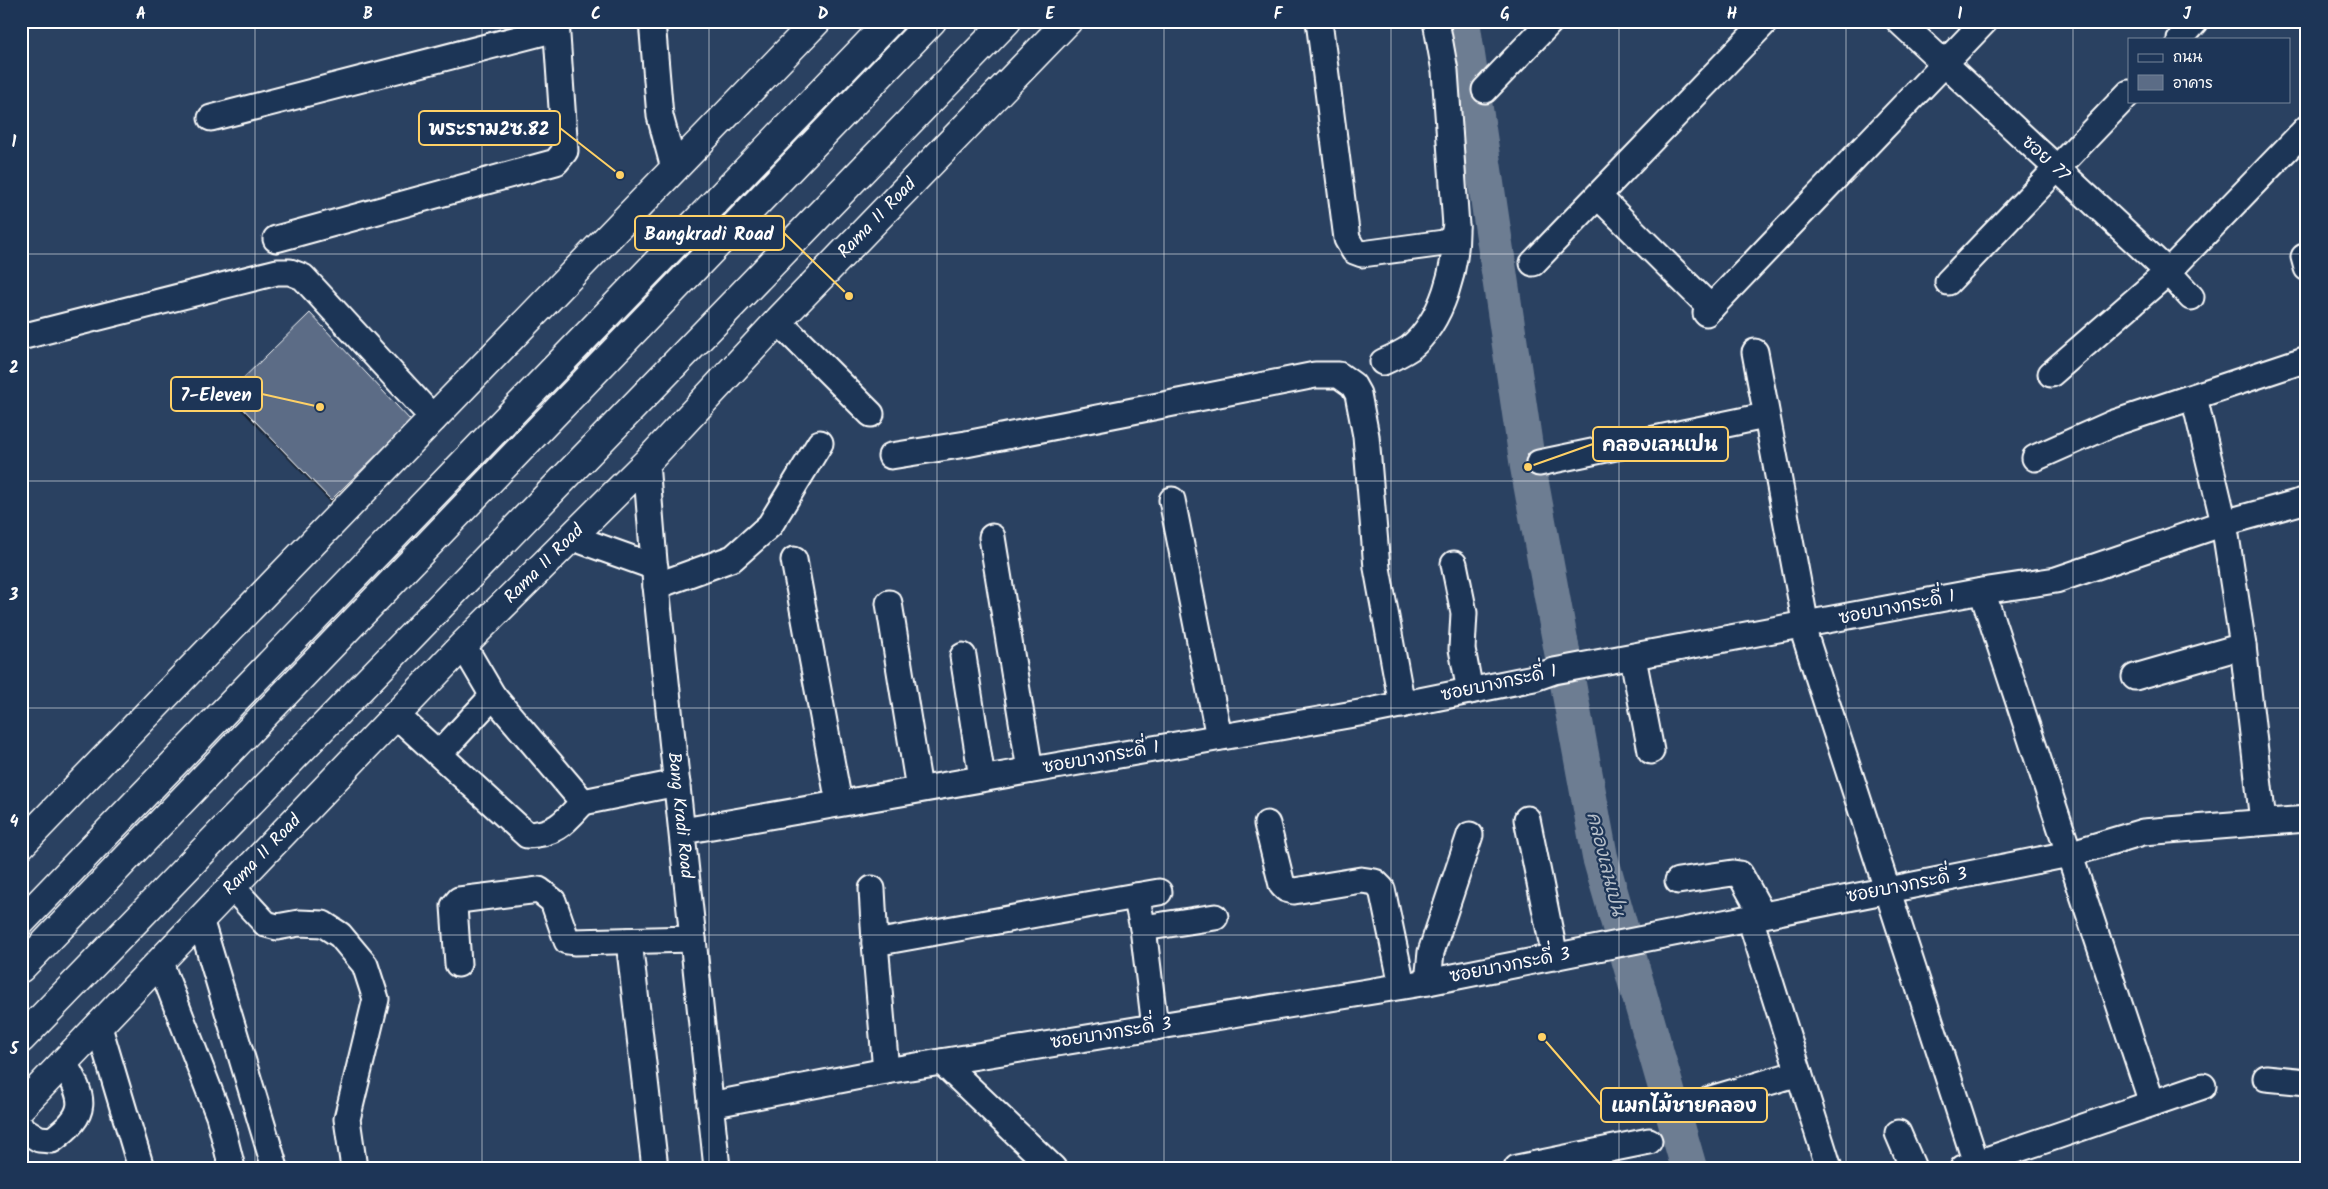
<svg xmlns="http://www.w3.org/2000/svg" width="2328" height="1189" font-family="Kalam,'Playpen Sans Thai',sans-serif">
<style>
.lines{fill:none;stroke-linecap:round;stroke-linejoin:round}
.river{stroke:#6d7d92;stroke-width:36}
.building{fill:#5b6c86;stroke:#fff;filter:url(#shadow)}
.minor-casing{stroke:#fff;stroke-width:29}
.major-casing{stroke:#fff;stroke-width:31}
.highway-casing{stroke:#fff;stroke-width:31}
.minor{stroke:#1d3557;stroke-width:25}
.major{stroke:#1d3557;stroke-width:28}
.highway{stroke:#1d3557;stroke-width:28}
.grid{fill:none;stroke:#fff;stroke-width:1;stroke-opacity:0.55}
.labels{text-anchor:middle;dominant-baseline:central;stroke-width:4.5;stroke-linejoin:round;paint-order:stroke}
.street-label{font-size:18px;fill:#fff;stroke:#1d3557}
.water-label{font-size:19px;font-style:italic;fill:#b6bec8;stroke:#1d3557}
.leader{fill:none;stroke:#ffd166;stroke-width:2}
.callout-dot{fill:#ffd166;stroke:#1d3557;stroke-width:2}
.callout{fill:#1d3557;stroke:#ffd166;stroke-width:2}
.callout-label{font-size:19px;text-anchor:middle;font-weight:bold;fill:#fff}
.neatline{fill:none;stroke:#fff;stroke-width:2}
.grid-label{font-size:16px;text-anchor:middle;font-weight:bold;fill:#fff}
</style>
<defs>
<filter id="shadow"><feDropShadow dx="3" dy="5.5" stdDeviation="0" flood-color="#0009"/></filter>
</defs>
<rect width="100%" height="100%" fill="#2a4161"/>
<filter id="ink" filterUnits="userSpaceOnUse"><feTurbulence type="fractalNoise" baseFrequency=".02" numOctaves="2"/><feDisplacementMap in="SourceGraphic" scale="10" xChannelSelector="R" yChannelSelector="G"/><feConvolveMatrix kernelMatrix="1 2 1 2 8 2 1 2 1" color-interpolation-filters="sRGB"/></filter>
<g filter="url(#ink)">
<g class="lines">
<polyline class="river" points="1462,21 1528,467 1600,857 1689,1168"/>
</g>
<polygon class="building" points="310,313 411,421 331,500 228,393"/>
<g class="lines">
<defs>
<g id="minor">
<polyline points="652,21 660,116 674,168"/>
<polyline points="1319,21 1347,239 1354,251 1362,254 1444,243 1453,238 1456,226 1445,71 1436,21"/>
<polyline points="1899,21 2168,272 2191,297"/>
<polyline points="2180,39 2196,21"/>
<polyline points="1485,90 1551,21"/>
<polyline points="211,118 556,29"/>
<polyline points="1598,196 1711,308"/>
<polyline points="276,239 556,162 565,151 556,21"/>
<polyline points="2304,257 2307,268"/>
<polyline points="1533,263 1766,21"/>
<polyline points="1948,282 2129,93"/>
<polyline points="1706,313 1985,21"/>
<polyline points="778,321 871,414"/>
<polyline points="21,337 277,272 290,272 303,277 434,419"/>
<polyline points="1755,352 1806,626"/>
<path d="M1383,362C1392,358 1401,354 1410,348C1443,321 1457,266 1456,226"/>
<polyline points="2051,374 2168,272 2307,128"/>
<polyline points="2194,397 2224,523 2243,646 2263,822"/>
<polyline points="891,456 966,444 1315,375 1339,375 1353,385 1358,394 1366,436 1377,568 1402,705"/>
<polyline points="2035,458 2114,423 2307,359"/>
<path id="s1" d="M646,463L656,586L717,1168"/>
<polyline points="1539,463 1765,416"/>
<polyline points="1172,500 1219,737"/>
<polyline points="571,537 655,567"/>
<polyline points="992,537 1030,770"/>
<polyline points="794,560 839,803"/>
<polyline points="1454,564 1464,613 1462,649 1470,691"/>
<polyline points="656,586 733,558 770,525 820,443"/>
<polyline points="1982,591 2152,1103"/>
<polyline points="889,603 919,789"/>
<polyline points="1802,627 1976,1163"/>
<polyline points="963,656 982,778"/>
<polyline points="1633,658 1651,751"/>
<polyline points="2135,677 2243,646"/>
<path d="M396,715L527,835C556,834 564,823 583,802L493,696L463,645"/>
<polyline points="439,754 493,696"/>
<polyline points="583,802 677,783"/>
<polyline points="1527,819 1555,957"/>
<polyline points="1267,824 1282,885 1286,889 1294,891 1361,880 1375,882 1382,889 1402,985"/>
<polyline points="683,831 1365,712 1534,678 1554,671 1982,591 2056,580 2224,523 2307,500"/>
<polyline points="1678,881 1733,873 1740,874 1762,914"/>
<polyline points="232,887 266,924 277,927 299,923 323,924 340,935 365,965 376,999 347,1119 354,1168"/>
<polyline points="872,889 875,943"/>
<polyline points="1136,896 1159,892"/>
<polyline points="1750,918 1829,1168"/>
<polyline points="200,919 275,1168"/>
<polyline points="1143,928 1215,917"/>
<polyline points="629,941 655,1168"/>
<polyline points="160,963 219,1116 232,1168"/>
<polyline points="458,964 454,906 459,900 539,890 553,901 567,941 574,942 693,939"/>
<polyline points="1428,982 1431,952 1470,835"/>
<polyline points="99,1027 141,1168"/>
<polyline points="942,1062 1053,1168"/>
<polyline points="886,1071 875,943 1136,896 1143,928 1155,1027"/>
<polyline points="2266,1078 2307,1082"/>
<polyline points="1711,1099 1799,1073"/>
<polyline points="710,1105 886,1071 1428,982 2069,854 2143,832 2307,819"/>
<path d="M21,1128L39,1139L52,1140C89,1113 85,1100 64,1063"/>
<polyline points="1898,1133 1913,1168"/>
<polyline points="1517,1168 1649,1141"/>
<polyline points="1963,1168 2203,1086"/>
</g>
<g id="major">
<polyline points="21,845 817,21"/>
<path id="s2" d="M21,1107L463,645L646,463L778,321L1068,21"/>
</g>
<g id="highway">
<polyline points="21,922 890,21"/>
<polyline points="21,968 932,21"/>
<polyline points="21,1039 1007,21"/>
</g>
</defs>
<use href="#minor" class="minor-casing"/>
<use href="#major" class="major-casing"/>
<use href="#highway" class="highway-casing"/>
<use href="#minor" class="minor"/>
<use href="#major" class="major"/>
<use href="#highway" class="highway"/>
</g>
</g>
<path class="grid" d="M255,21V1168M482,21V1168M709,21V1168M937,21V1168M1164,21V1168M1391,21V1168M1619,21V1168M1846,21V1168M2073,21V1168M21,254H2307M21,481H2307M21,708H2307M21,935H2307"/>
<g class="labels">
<g class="street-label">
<text transform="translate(2045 159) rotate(43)">ซอย 77</text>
<text stroke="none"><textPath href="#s2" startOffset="1234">Rama II Road</textPath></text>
<text stroke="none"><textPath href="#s2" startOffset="754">Rama II Road</textPath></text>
<text transform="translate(1897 608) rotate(-11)">ซอยบางกระดี่ 1</text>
<text transform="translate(1499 684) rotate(-12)">ซอยบางกระดี่ 1</text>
<text transform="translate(1101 758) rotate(-10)">ซอยบางกระดี่ 1</text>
<text stroke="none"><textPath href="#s1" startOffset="354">Bang Kradi Road</textPath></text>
<text stroke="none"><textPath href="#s2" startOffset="349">Rama II Road</textPath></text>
<text transform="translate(1907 886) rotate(-11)">ซอยบางกระดี่ 3</text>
<text transform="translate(1510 966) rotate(-11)">ซอยบางกระดี่ 3</text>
<text transform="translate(1111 1034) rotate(-9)">ซอยบางกระดี่ 3</text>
</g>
<g class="water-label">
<text transform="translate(1605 864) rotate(76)">คลองเลนเปน</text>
</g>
</g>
<path class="leader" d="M620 175L560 128M849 296L784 233M320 407L262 394M1528 467L1593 444M1542 1037L1601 1105"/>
<g class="callout-dot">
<circle cx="620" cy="175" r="5"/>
<circle cx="849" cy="296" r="5"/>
<circle cx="320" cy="407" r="5"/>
<circle cx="1528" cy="467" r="5"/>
<circle cx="1542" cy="1037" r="5"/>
</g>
<g class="callout">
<rect x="419" y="111" width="141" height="34" rx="5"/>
<rect x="635" y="216" width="149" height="34" rx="5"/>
<rect x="171" y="377" width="91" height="34" rx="5"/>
<rect x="1593" y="427" width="135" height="34" rx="5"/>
<rect x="1601" y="1088" width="166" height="34" rx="5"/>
</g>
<g class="callout-label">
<text x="489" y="135">พระราม2ซ.82</text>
<text x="709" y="240">Bangkradi Road</text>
<text x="216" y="401">7-Eleven</text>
<text x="1660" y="451">คลองเลนเปน</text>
<text x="1684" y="1112">แมกไม้ชายคลอง</text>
</g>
<rect width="2328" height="1189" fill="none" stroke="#1d3557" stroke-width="55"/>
<rect x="2128" y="38" width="162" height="65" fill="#1d3557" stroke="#77869a"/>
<rect x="2138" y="54" width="25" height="8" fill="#1d3557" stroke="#77869a"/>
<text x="2173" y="62" font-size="15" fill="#ffffff">ถนน</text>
<rect x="2138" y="75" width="25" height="15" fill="#5b6c86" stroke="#77869a"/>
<text x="2173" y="88" font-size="15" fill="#ffffff">อาคาร</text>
<rect x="28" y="28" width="2272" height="1134" class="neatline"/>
<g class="grid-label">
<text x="141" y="19">A</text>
<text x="368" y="19">B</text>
<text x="596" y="19">C</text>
<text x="823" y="19">D</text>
<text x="1050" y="19">E</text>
<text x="1278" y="19">F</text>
<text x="1505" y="19">G</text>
<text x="1732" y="19">H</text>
<text x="1960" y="19">I</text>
<text x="2187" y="19">J</text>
<text x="14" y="147">1</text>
<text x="14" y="373">2</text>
<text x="14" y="600">3</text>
<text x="14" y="827">4</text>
<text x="14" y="1054">5</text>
</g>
</svg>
